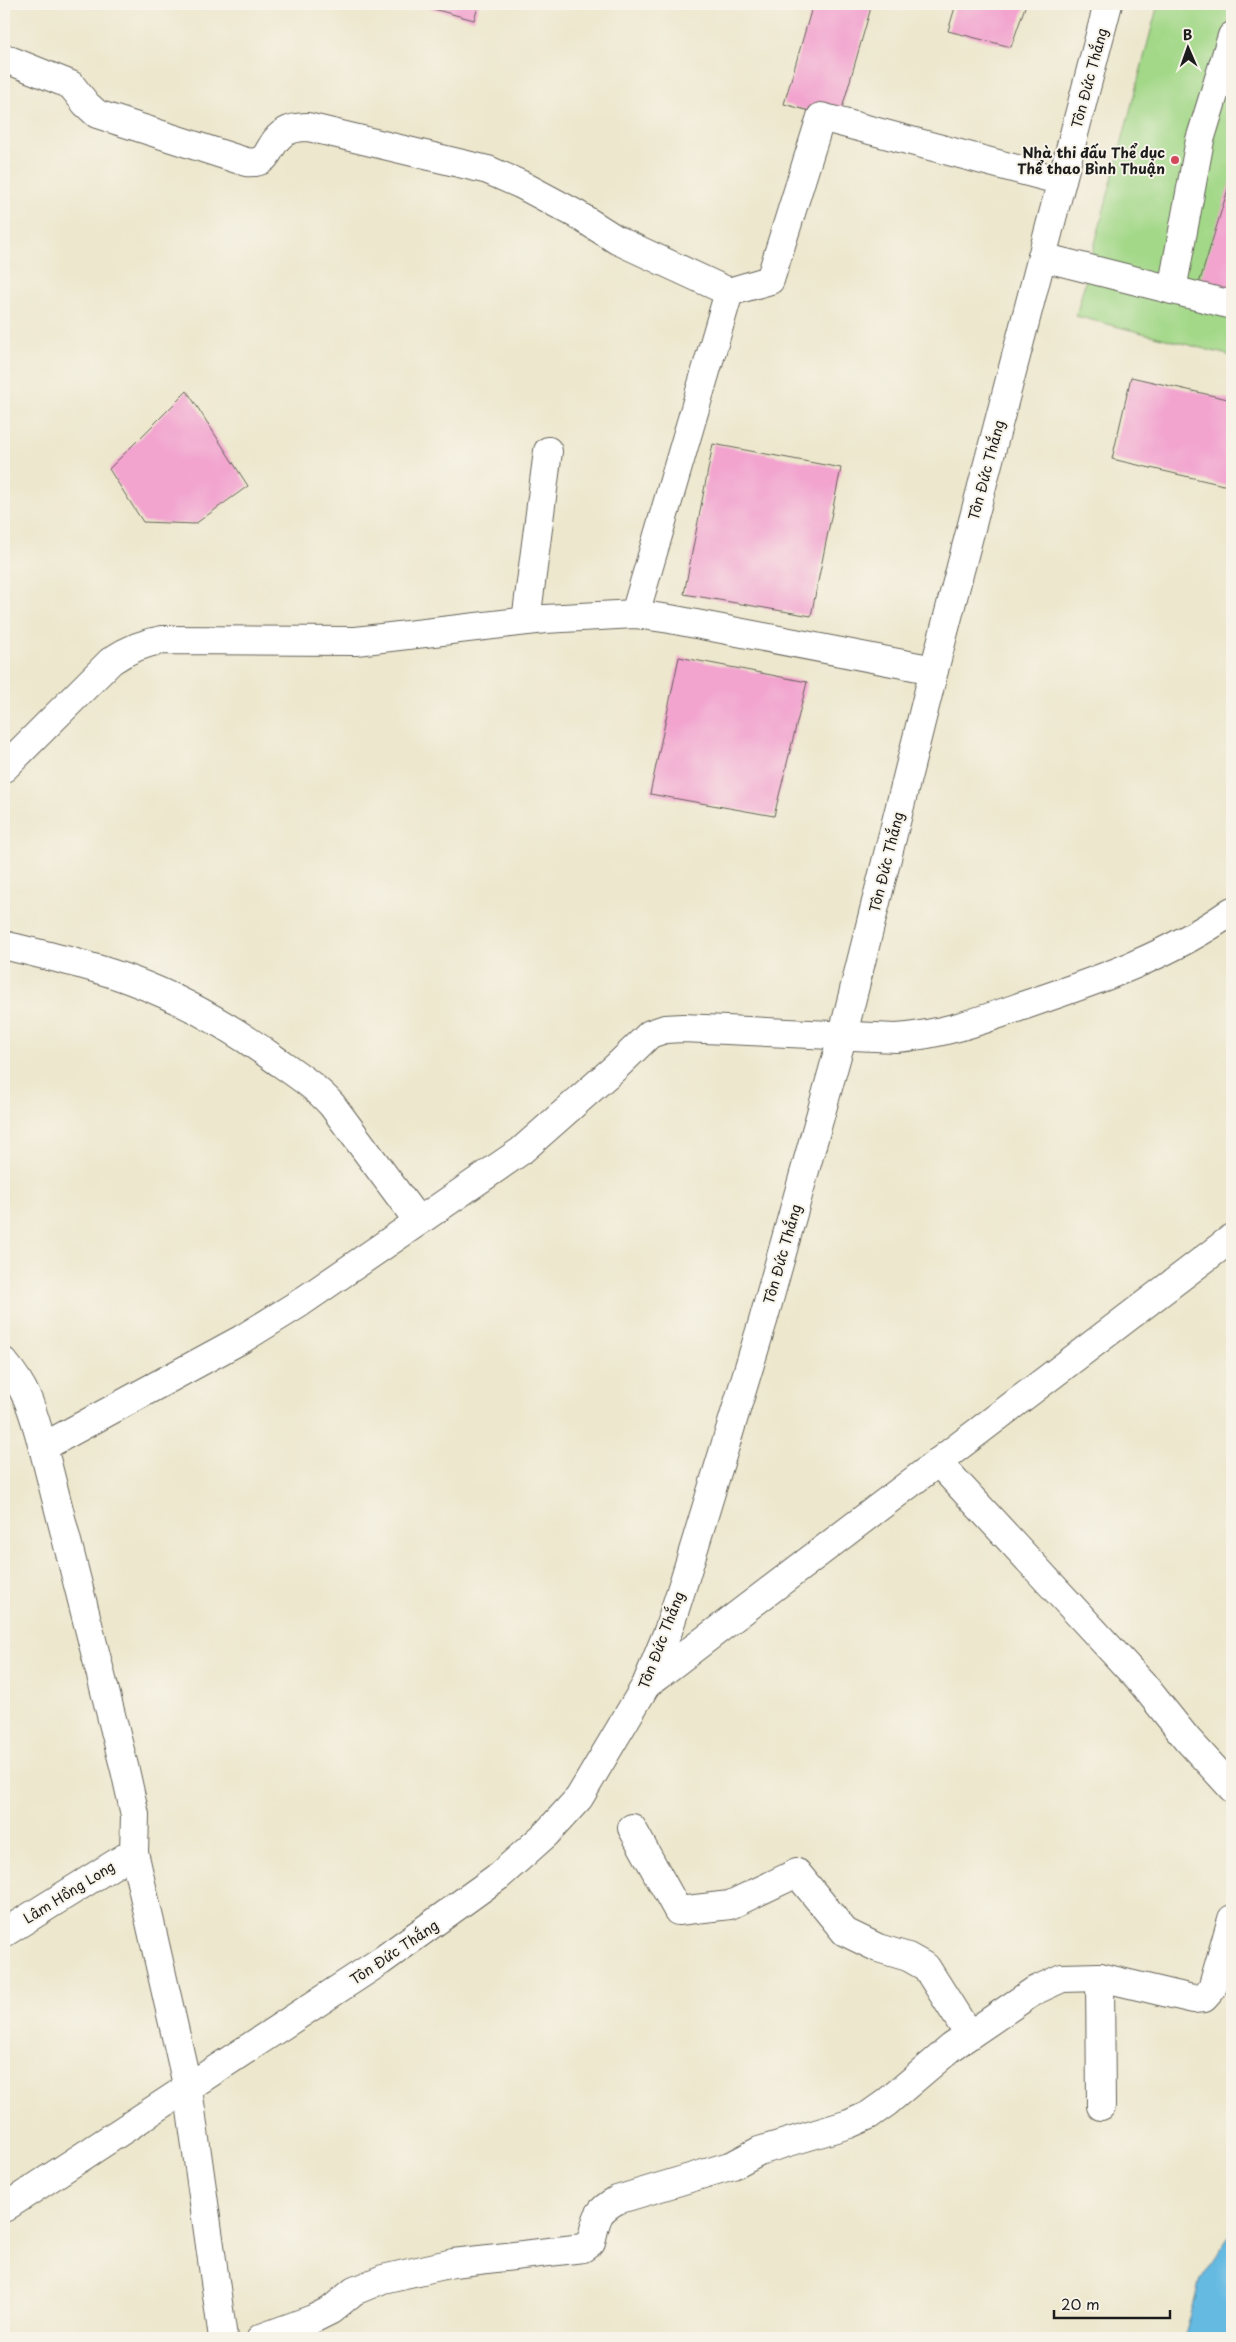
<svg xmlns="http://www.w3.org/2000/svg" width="1236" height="2342" font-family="'Playpen Sans',sans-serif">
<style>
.green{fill:#a3d888;stroke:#607a52}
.water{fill:#65bae2;stroke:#406b7f}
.building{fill:#f2a4cf}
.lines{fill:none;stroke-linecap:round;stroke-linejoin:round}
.minor-casing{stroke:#65635a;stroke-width:30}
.minor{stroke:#fff;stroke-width:28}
.poi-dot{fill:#d1495b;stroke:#f7f3e8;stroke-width:2}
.labels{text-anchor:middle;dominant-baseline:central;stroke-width:4;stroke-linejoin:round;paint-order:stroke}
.street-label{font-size:14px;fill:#1c1c1c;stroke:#f7f3e8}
.poi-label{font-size:14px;font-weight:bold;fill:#1c1c1c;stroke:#f7f3e8;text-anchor:end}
</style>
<rect width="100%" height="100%" fill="#f7f3e8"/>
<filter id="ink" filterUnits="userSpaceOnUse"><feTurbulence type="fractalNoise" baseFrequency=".02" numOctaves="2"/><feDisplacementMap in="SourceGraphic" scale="10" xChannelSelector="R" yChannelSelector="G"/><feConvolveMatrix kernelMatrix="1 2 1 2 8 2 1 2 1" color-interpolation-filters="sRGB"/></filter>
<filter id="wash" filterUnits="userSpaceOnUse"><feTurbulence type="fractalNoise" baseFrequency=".0096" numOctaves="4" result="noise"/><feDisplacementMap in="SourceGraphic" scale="20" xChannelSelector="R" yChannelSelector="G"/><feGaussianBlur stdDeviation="1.12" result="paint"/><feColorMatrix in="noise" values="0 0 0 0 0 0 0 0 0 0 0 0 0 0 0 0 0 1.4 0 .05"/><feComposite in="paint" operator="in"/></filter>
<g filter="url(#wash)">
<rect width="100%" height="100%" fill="#ede7cd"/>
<polygon class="green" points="1158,4 1232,4 1232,356 1076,316"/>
<polygon class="water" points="1232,2232 1232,2338 1184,2338 1200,2280"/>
<g id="blocks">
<g class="building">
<polygon points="415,4 479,4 474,20"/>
<polygon points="813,4 872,4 839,119 784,104"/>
<polygon points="956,4 1026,4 1011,47 948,31"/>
<polygon points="1232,176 1232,297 1198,287"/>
<polygon points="1131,377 1232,400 1232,487 1112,459"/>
<polygon points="187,391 248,486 195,524 143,522 109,469"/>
<polygon points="713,444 841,468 811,616 684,594"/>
<polygon points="679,657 807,682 774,816 650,794"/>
</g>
</g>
</g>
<g filter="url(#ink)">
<use href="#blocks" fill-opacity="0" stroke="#65635a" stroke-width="1"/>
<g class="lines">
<defs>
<g id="minor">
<path d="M4,58L71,85L86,104L97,114L246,162C271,165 266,147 281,135C289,128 299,127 308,127L488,170L522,185L576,214L617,240L729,292L770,280L821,117L1062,181"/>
<polyline points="1042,257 1232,305"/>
<polyline points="1172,290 1200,140 1232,36"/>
<polyline points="635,614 729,292"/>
<polyline points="526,621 548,451"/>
<path d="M4,768L111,661C127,650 142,643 162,640L356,641L545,619L635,614L670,619L934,670"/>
<path d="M4,945C47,956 91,965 133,981C184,1000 232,1028 276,1060C296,1074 316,1087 332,1105L418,1221"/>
<path d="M4,1362C29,1392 32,1410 43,1447L125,1770L135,1815L134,1852L188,2089L223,2338"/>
<path d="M43,1447L242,1339L300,1303L521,1151L616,1067L650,1034L665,1029L683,1028L896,1038C943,1035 985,1019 1028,1004C1099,980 1171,955 1232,911"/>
<polyline points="938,1462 1142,1683 1187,1739 1232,1788"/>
<polyline points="647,1684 1232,1238"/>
<polyline points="632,1828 678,1911 730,1905 797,1873 845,1932 878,1948 908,1957 926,1967 969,2035"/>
<polyline points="4,1933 134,1852"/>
<polyline points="1100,1977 1101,2106"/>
<polyline points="4,2208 381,1961 499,1876 546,1834 579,1798 646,1685 668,1631 684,1581 763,1321 843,1034 934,670 1108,4"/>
<path d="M261,2338L313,2319L331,2310L354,2291L383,2279L453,2263L583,2248L591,2242C597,2219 595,2212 617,2200L733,2165L759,2151L849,2124L869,2115L886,2103L952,2047L1034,1991L1062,1978L1100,1977L1193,1999L1204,1998L1212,1989L1232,1919"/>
</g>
</defs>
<use href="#minor" class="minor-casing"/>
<use href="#minor" class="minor"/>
</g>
</g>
<circle class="poi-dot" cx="1175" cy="160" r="5"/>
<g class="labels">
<g class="street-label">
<text transform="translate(1089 78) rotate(-75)">Tôn Đức Thắng</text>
<text transform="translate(986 470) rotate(-75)">Tôn Đức Thắng</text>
<text transform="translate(886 862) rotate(-76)">Tôn Đức Thắng</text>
<text transform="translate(782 1254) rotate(-74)">Tôn Đức Thắng</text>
<text transform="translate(661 1640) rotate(-69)">Tôn Đức Thắng</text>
<text transform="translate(69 1892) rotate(-32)">Lâm Hồng Long</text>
<text transform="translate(394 1952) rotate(-34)">Tôn Đức Thắng</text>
</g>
<g class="poi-label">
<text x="1165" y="152">Nhà thi đấu Thể dục<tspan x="1165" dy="16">Thể thao Bình Thuận</tspan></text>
</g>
</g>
<rect width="1236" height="2342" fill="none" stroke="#f7f3e8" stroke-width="20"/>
<g transform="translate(1188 48) rotate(358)" stroke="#f7f3e8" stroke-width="4" paint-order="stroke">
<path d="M0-4L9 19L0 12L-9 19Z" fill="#1c1c1c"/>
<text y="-8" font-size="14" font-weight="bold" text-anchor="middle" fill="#1c1c1c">B</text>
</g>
<path d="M1054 2310v8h116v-8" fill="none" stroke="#1c1c1c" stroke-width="2.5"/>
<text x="1061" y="2310" font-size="15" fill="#1c1c1c" stroke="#f7f3e8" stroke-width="4" paint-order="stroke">20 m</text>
</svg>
